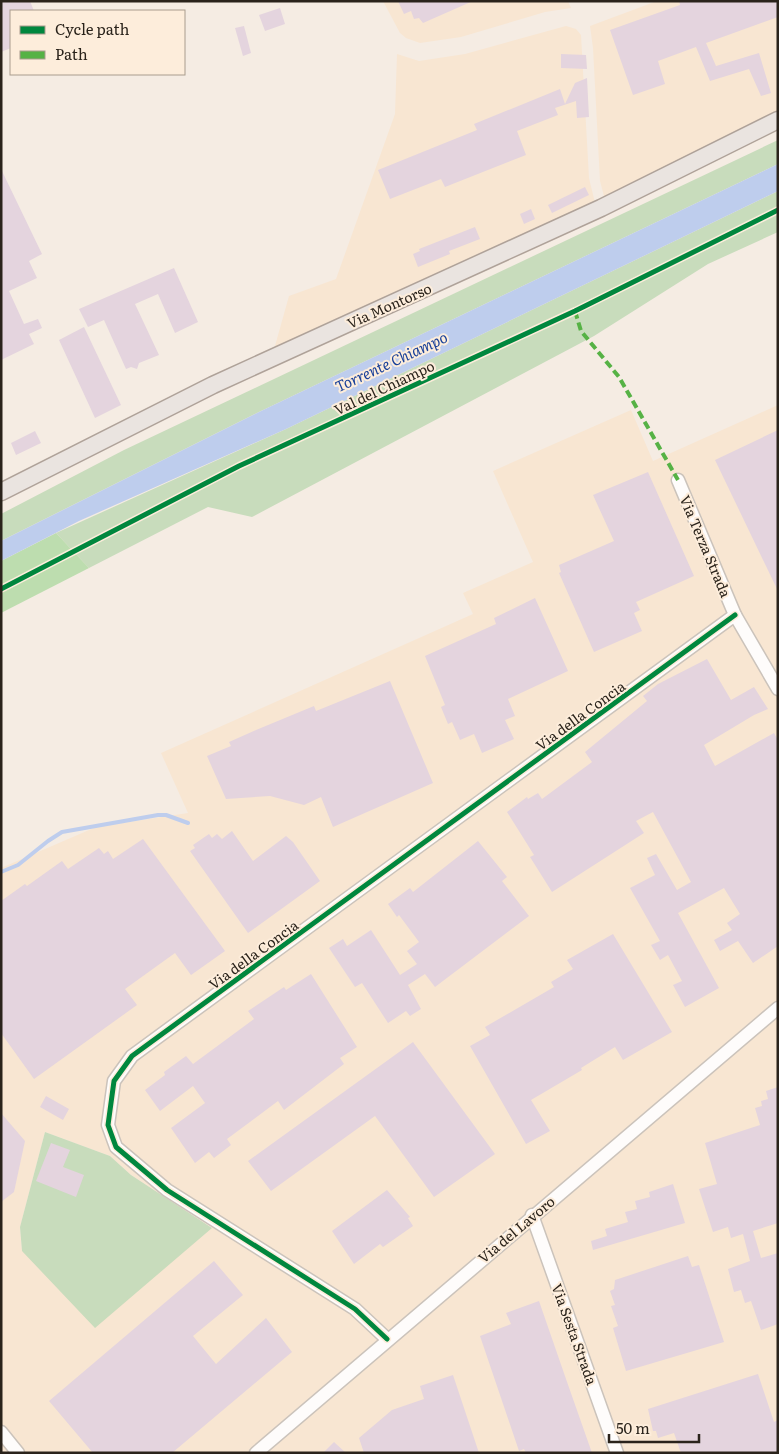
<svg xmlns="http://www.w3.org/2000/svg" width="779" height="1454" font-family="Literata,serif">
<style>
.built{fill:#f8e6d2;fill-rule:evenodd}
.green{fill:#c8dcbc}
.forest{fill:#bdddaf}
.water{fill:#becded}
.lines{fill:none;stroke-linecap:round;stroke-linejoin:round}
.stream{stroke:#becded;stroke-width:4}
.building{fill:#e4d4de}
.minor-casing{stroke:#cbc3bb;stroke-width:15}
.major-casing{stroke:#afa299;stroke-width:19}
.minor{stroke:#fefcfb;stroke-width:12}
.major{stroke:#eae4e0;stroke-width:16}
.quiet{stroke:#56b245;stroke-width:4;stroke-dasharray:8 4;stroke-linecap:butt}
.cycleway-casing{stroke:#fdeddb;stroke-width:8}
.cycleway{stroke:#00873e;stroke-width:5}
.labels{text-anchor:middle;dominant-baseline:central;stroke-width:4;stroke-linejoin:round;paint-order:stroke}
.street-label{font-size:14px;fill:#2a231b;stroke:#fdeddb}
.water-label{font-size:15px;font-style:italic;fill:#194099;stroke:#fdeddb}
</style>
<rect width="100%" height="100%" fill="#f5ece3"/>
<g class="built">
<polygon points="383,1 568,1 571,8 545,12 461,37 420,43 406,38 400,33"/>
<polygon points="657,1 778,1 778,118 605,200 600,181 593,48 590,26"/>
<polygon points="566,26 576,29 581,35 589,178 595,203 273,353 289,296 336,279 395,114 397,54 419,61 465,54"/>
<path d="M778,405V1453H1V868L96,827L188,813L161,753L473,614L463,593L533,562L493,471L631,410L653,461ZM45,1132L110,1156L131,1175L212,1228L22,1251L20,1227Z"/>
</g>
<g class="green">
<polygon points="778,140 778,164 259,412 1,541 1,514 124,450"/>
<polygon points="778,191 778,232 708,264 594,336 252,517 208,507 89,568 56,533 286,429"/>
<polygon points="45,1132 110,1156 131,1175 212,1228 95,1328 22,1251 20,1227"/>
</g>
<polygon class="forest" points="56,533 89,568 1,613 1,561"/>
<polygon class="water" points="778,164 778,191 286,429 79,521 1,561 1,541 259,412"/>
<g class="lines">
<polyline class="stream" points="1,872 18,865 48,841 62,832 158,815 166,815 188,823"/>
</g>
<g class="building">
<polygon points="1,1 30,1 34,11 11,11 11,48 1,52"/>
<polygon points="398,1 473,1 423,23 419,18 414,19 411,11 404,14"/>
<polygon points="679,1 778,1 778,17 706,43 716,66 759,53 771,93 761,96 749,69 710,81 696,47 658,61 665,84 633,95 610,30 680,5"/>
<polygon points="280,8 285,24 265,31 259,15"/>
<polygon points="244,26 251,53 243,56 235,28"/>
<polygon points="561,54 586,55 587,69 561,68"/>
<polygon points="587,78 589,117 577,118 576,101 555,108 558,115 517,131 526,155 445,187 441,179 390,199 378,170 477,130 474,124 560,89 565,104 575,83"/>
<polygon points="1,169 42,254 29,261 37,278 9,291 24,324 38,319 42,328 29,334 34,344 1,360"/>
<polygon points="585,187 589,195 552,213 548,205"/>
<polygon points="531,209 535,219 524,224 520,214"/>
<polygon points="475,227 480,239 449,251 450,254 418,267 413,254 420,251 419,249"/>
<polygon points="174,268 198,322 175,333 158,294 135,304 159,355 139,363 137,369 131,367 126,369 104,320 88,327 79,309"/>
<polygon points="84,327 121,405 95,418 59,340"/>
<polygon points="778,430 778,591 715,460"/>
<polygon points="35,431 41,443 16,455 11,443"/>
<polygon points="648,472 694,576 636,602 640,610 634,613 642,631 594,652 559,573 561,572 559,565 614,541 593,495"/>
<polygon points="535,598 568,671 508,699 515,716 505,720 514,739 482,753 474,734 460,740 452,722 448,724 441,707 445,705 425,656 496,624 494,618"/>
<polygon points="707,659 731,700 754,687 768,709 754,715 704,745 715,766 774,733 778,740 778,946 753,963 738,941 720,951 714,940 732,930 727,923 740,914 724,888 678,913 719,988 685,1007 673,985 682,981 668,955 660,960 651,945 660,941 630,888 655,875 647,858 656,854 677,890 691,882 653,812 636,821 644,833 552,892 530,857 534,855 507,812 527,797 528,799 538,793 542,799 592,762 585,752 647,701 643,696 658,684"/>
<polygon points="390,681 433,783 333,827 321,797 304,805 270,796 226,799 207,756 231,746 229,742 256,730 314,706 316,711"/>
<polygon points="232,831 253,861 286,836 293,842 320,881 248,933 190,851 195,848 193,845 209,834 212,838 217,834 222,839"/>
<polygon points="143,839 225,951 191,975 175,953 125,989 137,1005 34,1079 1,1033 1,901 25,884 27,886 62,861 68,869 99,848 104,854 108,851 113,859"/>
<polygon points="478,841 507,877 502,881 529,916 435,987 425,974 408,985 421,1009 410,1016 406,1011 388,1023 362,983 355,987 329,948 343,939 347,946 371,930 400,975 417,964 407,951 419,942 399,915 397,917 388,904 410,888 413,892"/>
<polygon points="613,934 672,1032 623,1060 615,1047 581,1068 582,1070 531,1100 550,1131 526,1144 470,1046 490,1035 485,1027 554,987 551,982 573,969 567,960"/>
<polygon points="311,974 357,1047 340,1058 344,1064 284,1110 278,1101 227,1139 231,1145 214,1158 209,1152 195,1163 171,1128 205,1103 193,1086 160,1111 145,1090 165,1075 164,1072 186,1056 193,1064 254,1019 248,1011 284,987 286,990"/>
<polygon points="413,1042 495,1154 434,1197 375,1116 271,1191 248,1161"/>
<polygon points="778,1087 778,1223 753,1231 761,1258 778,1253 778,1324 761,1330 751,1301 745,1303 741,1290 734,1292 728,1269 750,1261 743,1234 731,1238 728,1227 713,1232 699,1189 717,1184 705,1143 760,1125 755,1108 762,1106 761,1101 768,1099 766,1091"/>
<polygon points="46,1096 69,1109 63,1120 40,1107"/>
<polygon points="1,1113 25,1141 14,1192 1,1202"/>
<polygon points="51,1143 70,1150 63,1167 84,1175 76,1197 36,1181"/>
<polygon points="673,1184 685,1223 593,1250 591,1241 607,1236 605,1229 628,1222 625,1212 637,1209 635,1201 650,1197 649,1192"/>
<polygon points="387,1190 410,1217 408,1218 413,1226 383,1247 380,1244 354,1264 332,1231"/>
<polygon points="688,1256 692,1267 699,1265 724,1342 626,1371 613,1328 618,1326 611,1306 615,1305 610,1291 614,1289 615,1280"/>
<polygon points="214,1261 243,1295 193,1336 216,1364 266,1318 292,1352 172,1453 93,1453 49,1401"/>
<polygon points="539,1301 566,1379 592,1453 526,1453 524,1449 519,1451 480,1336 511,1324 506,1313"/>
<polygon points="758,1374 774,1422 778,1420 778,1453 681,1453 674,1433 658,1438 656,1431 653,1431 648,1409"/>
<polygon points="453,1375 479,1453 364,1453 359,1438 392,1410 424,1399 420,1386"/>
<polygon points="334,1442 346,1453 323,1453"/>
</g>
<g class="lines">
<defs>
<g id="minor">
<polyline points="678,480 735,615 778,689"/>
<polyline points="532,1215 617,1453"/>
<polyline points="387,1339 355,1309 167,1190 116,1147 108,1125 114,1081 132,1056 735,615"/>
<polyline points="1,1432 18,1453"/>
<polyline points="256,1453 778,1008"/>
</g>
<polyline id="major" points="1,492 213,385 601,208 778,120"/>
</defs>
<use href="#minor" class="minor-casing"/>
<use href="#major" class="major-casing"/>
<use href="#minor" class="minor"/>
<use href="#major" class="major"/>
<polyline class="quiet" points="575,311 581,331 619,377 678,480"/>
<defs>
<g id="cycleway">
<polyline points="1,589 239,466 575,311 778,210"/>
<polyline points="387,1339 355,1309 167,1190 116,1147 108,1125 114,1081 132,1056 735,615"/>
</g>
</defs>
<use href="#cycleway" class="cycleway-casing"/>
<use href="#cycleway" class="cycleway"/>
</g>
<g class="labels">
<g class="street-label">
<text transform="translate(389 305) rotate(-24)">Via Montorso</text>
<text transform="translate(384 387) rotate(-25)">Val del Chiampo</text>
<text transform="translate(706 546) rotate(67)">Via Terza Strada</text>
<text transform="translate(580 715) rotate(-36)">Via della Concia</text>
<text transform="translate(253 954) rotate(-36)">Via della Concia</text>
<text transform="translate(516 1229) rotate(-40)">Via del Lavoro</text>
<text transform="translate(575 1334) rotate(70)">Via Sesta Strada</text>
</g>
<g class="water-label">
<text transform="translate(391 361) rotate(-25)">Torrente Chiampo</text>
</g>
</g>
<rect width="779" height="1454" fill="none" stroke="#2a231b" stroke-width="5"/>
<rect x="10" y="10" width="175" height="65" fill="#fdeddb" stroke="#a99c8e"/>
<rect x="20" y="26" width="25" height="8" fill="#00873e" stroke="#a99c8e"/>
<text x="55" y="35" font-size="15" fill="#2a231b">Cycle path</text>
<rect x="20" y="51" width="25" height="8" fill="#56b245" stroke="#a99c8e"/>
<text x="55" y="60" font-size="15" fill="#2a231b">Path</text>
<path d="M609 1434v8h90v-8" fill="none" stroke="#2a231b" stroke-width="2.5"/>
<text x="616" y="1434" font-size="15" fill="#2a231b" stroke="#fdeddb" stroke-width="4" paint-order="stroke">50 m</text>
</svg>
